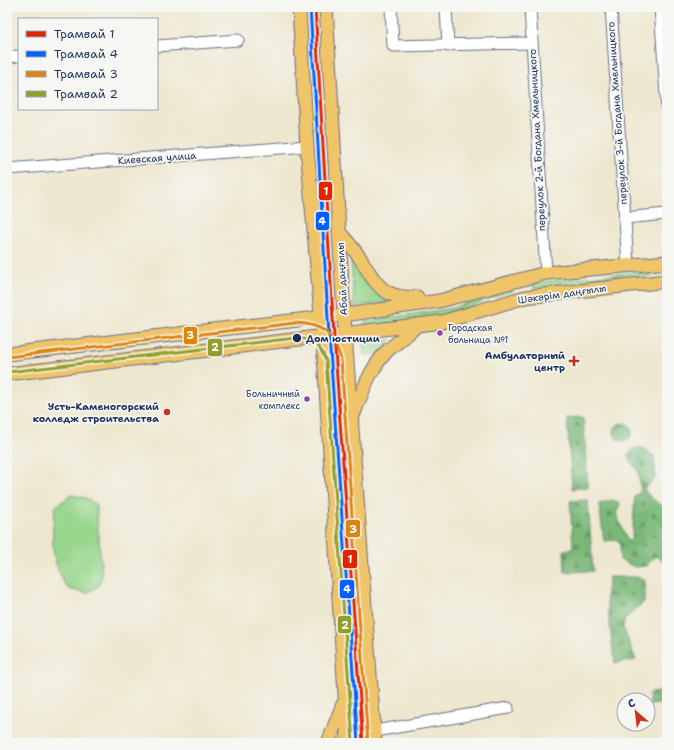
<svg xmlns="http://www.w3.org/2000/svg" width="674" height="750" font-family="'Shantell Sans',sans-serif">
<style>
.grass{fill:url(#grass-tufts);stroke:#5a8376}
.forest{fill:url(#forest-firs);stroke:#4a746b}
.garden{fill:#99d78d;stroke:#5a8376}
.lines{fill:none;stroke-linecap:round;stroke-linejoin:round}
.minor-casing{stroke:#656f86;stroke-width:13}
.major-casing{stroke:#656f86;stroke-width:15}
.minor{stroke:#fff;stroke-width:11}
.major{stroke:#f0c469;stroke-width:13}
.tram-1-casing{stroke:#f6f6f2;stroke-width:6}
.tram-2-casing{stroke:#f6f6f2;stroke-width:6}
.tram-3-casing{stroke:#f6f6f2;stroke-width:6}
.tram-4-casing{stroke:#f6f6f2;stroke-width:6}
.tram-1{stroke:#e32400;stroke-width:3}
.tram-2{stroke:#0061ff;stroke-width:3}
.tram-3{stroke:#dd840e;stroke-width:3}
.tram-4{stroke:#91a02c;stroke-width:3}
.bus-dot{fill:#8e44ad;stroke:#f6f6f2;stroke-width:1.5}
.stop-dot{fill:#1b2f5e;stroke:#f6f6f2;stroke-width:1.5}
.poi-dot{fill:#c8321e;stroke:#f6f6f2;stroke-width:1.5}
.labels{text-anchor:middle;dominant-baseline:central;stroke-width:3.5;stroke-linejoin:round;paint-order:stroke}
.bus-label{font-size:9px;fill:#1b2f5e;stroke:#f6f6f2;text-anchor:start}
.street-label{font-size:10px;fill:#1b2f5e;stroke:#f6f6f2}
.stop-label{font-size:10px;font-weight:bold;fill:#1b2f5e;stroke:#f6f6f2;text-anchor:start}
.poi-label{font-size:10px;font-weight:bold;fill:#1b2f5e;stroke:#f6f6f2;text-anchor:end}
.line-badge{stroke:#f6f6f2;stroke-width:1.5}
.badge-label{font-size:11px;text-anchor:middle;font-weight:bold;fill:#fff}
</style>
<defs>
<pattern id="grass-tufts" width="24" height="20" patternUnits="userSpaceOnUse"><rect width="24" height="20" fill="#99d78d"/><path d="M3 7l-1-3M5 7V3M7 7l1-3M15 17l-1-3M17 17v-4M19 17l1-3" fill="none" stroke="#83b97c"/></pattern>
<pattern id="forest-firs" width="22" height="20" patternUnits="userSpaceOnUse"><rect width="22" height="20" fill="#7ab878"/><path d="M5 1l3.5 6h-7zM16 11l3.5 6h-7z" fill="#639666"/></pattern>
</defs>
<rect width="100%" height="100%" fill="#f6f6f2"/>
<filter id="ink" filterUnits="userSpaceOnUse"><feTurbulence type="fractalNoise" baseFrequency=".025" numOctaves="2"/><feDisplacementMap in="SourceGraphic" scale="8" xChannelSelector="R" yChannelSelector="G"/><feConvolveMatrix kernelMatrix="1 2 1 2 8 2 1 2 1" color-interpolation-filters="sRGB"/></filter>
<filter id="wash" filterUnits="userSpaceOnUse"><feTurbulence type="fractalNoise" baseFrequency=".012" numOctaves="4" result="noise"/><feDisplacementMap in="SourceGraphic" scale="16" xChannelSelector="R" yChannelSelector="G"/><feGaussianBlur stdDeviation="0.9" result="paint"/><feColorMatrix in="noise" values="0 0 0 0 0 0 0 0 0 0 0 0 0 0 0 0 0 1.4 0 .05"/><feComposite in="paint" operator="in"/></filter>
<g filter="url(#wash)">
<rect width="100%" height="100%" fill="#eee7cf"/>
<g class="grass">
<polygon points="351,258 356,262 398,301 354,306"/>
<polygon points="667,269 667,274 534,288 532,283"/>
<path d="M511,287L513,291C492,296 474,306 454,312C425,321 394,323 365,327L364,322L453,308Z"/>
<polygon points="392,340 378,354 364,355 363,343"/>
</g>
<g class="forest">
<polygon points="583,417 588,487 572,489 567,418"/>
<circle cx="623" cy="432" r="9"/>
<path d="M635,448H643L654,456L656,478L644,489C653,502 656,500 667,510V539L665,543L667,563L655,556L647,566L635,567L620,560V544L618,540L604,541L599,504L613,500L620,504L616,513L628,542L632,539L635,495L641,492L638,471L628,458V454Z"/>
<polygon points="588,500 593,571 565,572 564,550 573,549 570,501"/>
<polygon points="609,577 637,577 645,581 644,602 625,619 623,627 636,660 615,663 606,597"/>
<polygon points="667,691 667,703 650,705 649,693"/>
</g>
<path class="garden" d="M71,495L86,498L96,505L102,577L98,586L87,593L68,589C50,561 51,539 55,507Z"/>
</g>
<g filter="url(#ink)">
<g class="lines">
<defs>
<g id="minor">
<polyline points="391,7 393,46 532,43"/>
<polyline points="446,7 448,46"/>
<polyline points="530,7 546,273"/>
<polyline points="611,7 628,266"/>
<polyline points="660,7 667,110"/>
<polyline points="157,46 238,40"/>
<polyline points="7,57 19,56"/>
<polyline points="7,169 307,146"/>
<polyline points="624,218 667,214"/>
<polyline points="375,731 508,708"/>
</g>
<g id="major">
<polyline points="299,7 307,146 323,340 348,743"/>
<polyline points="326,7 345,334 375,743"/>
<path d="M340,233C347,241 354,249 360,258C376,284 383,300 417,297"/>
<polyline points="7,354 359,313 439,301 546,273 667,262"/>
<polyline points="7,374 442,322 525,297 667,281"/>
<path d="M353,416C362,393 369,370 387,351C397,342 408,335 417,325"/>
<polyline points="328,743 343,704"/>
</g>
</defs>
<use href="#minor" class="minor-casing"/>
<use href="#major" class="major-casing"/>
<use href="#minor" class="minor"/>
<use href="#major" class="major"/>
<defs>
<polyline id="tram-1" points="315,7 334,336 363,743"/>
<polyline id="tram-2" points="310,7 329,336 358,743"/>
<path id="tram-3" d="M7,357L295,323C323,324 333,333 341,359L368,743"/>
<path id="tram-4" d="M8,372L296,338C314,339 320,345 326,361L353,743"/>
</defs>
<use href="#tram-1" class="tram-1-casing"/>
<use href="#tram-2" class="tram-2-casing"/>
<use href="#tram-3" class="tram-3-casing"/>
<use href="#tram-4" class="tram-4-casing"/>
<use href="#tram-1" class="tram-1"/>
<use href="#tram-2" class="tram-2"/>
<use href="#tram-3" class="tram-3"/>
<use href="#tram-4" class="tram-4"/>
</g>
</g>
<g class="bus-dot">
<circle cx="440" cy="333" r="3.5"/>
<circle cx="307" cy="399" r="3.5"/>
</g>
<circle class="stop-dot" cx="297" cy="338" r="5"/>
<g class="poi-dot">
<path d="M572 355h4v4h4v4h-4v4h-4v-4h-4v-4h4z"/>
<circle cx="167" cy="412" r="4"/>
</g>
<g class="labels">
<g class="bus-label">
<text x="448" y="328">Городская<tspan x="448" dy="12">больница №1</tspan></text>
<text x="300" y="394" text-anchor="end">Больничный<tspan x="300" dy="12">комплекс</tspan></text>
</g>
<g class="street-label">
<text transform="translate(617 113) rotate(-94)">переулок 3-й Богдана Хмельницкого</text>
<text transform="translate(537 140) rotate(-93)">переулок 2-й Богдана Хмельницкого</text>
<text transform="translate(157 158) rotate(-4)">Киевская улица</text>
<text transform="translate(342 279) rotate(-93)">Абай даңғылы</text>
<text transform="translate(562 294) rotate(-8)">Шәкәрім даңғылы</text>
</g>
<g class="stop-label">
<text x="306" y="338">Дом юстиции</text>
</g>
<g class="poi-label">
<text x="565" y="355">Амбулаторный<tspan x="565" dy="12">центр</tspan></text>
<text x="159" y="406">Усть-Каменогорский<tspan x="159" dy="12">колледж строительства</tspan></text>
</g>
</g>
<g class="line-badge">
<rect x="318" y="181" width="15" height="20" rx="4" fill="#e32400"/>
<rect x="315" y="211" width="15" height="20" rx="4" fill="#0061ff"/>
<rect x="183" y="326" width="15" height="19" rx="4" fill="#dd840e"/>
<rect x="207" y="338" width="16" height="19" rx="4" fill="#91a02c"/>
<rect x="345" y="519" width="16" height="19" rx="4" fill="#dd840e"/>
<rect x="342" y="549" width="16" height="20" rx="4" fill="#e32400"/>
<rect x="339" y="579" width="16" height="20" rx="4" fill="#0061ff"/>
<rect x="337" y="615" width="15" height="19" rx="4" fill="#91a02c"/>
</g>
<g class="badge-label">
<text x="326" y="195">1</text>
<text x="322" y="225">4</text>
<text x="190" y="339">3</text>
<text x="215" y="351">2</text>
<text x="353" y="533">3</text>
<text x="350" y="563">1</text>
<text x="347" y="593">4</text>
<text x="345" y="629">2</text>
</g>
<rect width="674" height="750" fill="none" stroke="#f6f6f2" stroke-width="24"/>
<rect x="18" y="18" width="140" height="92" fill="#f6f6f2" stroke="#9ea6b7"/>
<rect x="26" y="31" width="20" height="6" fill="#e32400" stroke="#9ea6b7"/>
<text x="54" y="38" font-size="12" fill="#1b2f5e">Трамвай 1</text>
<rect x="26" y="51" width="20" height="6" fill="#0061ff" stroke="#9ea6b7"/>
<text x="54" y="58" font-size="12" fill="#1b2f5e">Трамвай 4</text>
<rect x="26" y="71" width="20" height="6" fill="#dd840e" stroke="#9ea6b7"/>
<text x="54" y="78" font-size="12" fill="#1b2f5e">Трамвай 3</text>
<rect x="26" y="91" width="20" height="6" fill="#91a02c" stroke="#9ea6b7"/>
<text x="54" y="98" font-size="12" fill="#1b2f5e">Трамвай 2</text>
<g transform="translate(636 712) rotate(332)"><circle r="19" fill="#f6f6f2" stroke="#9ea6b7"/>
<path d="M0-3L7 15L0 10L-7 15Z" fill="#c8321e"/>
<text y="-6" font-size="11" font-weight="bold" text-anchor="middle" fill="#1b2f5e">С</text>
</g>
</svg>
